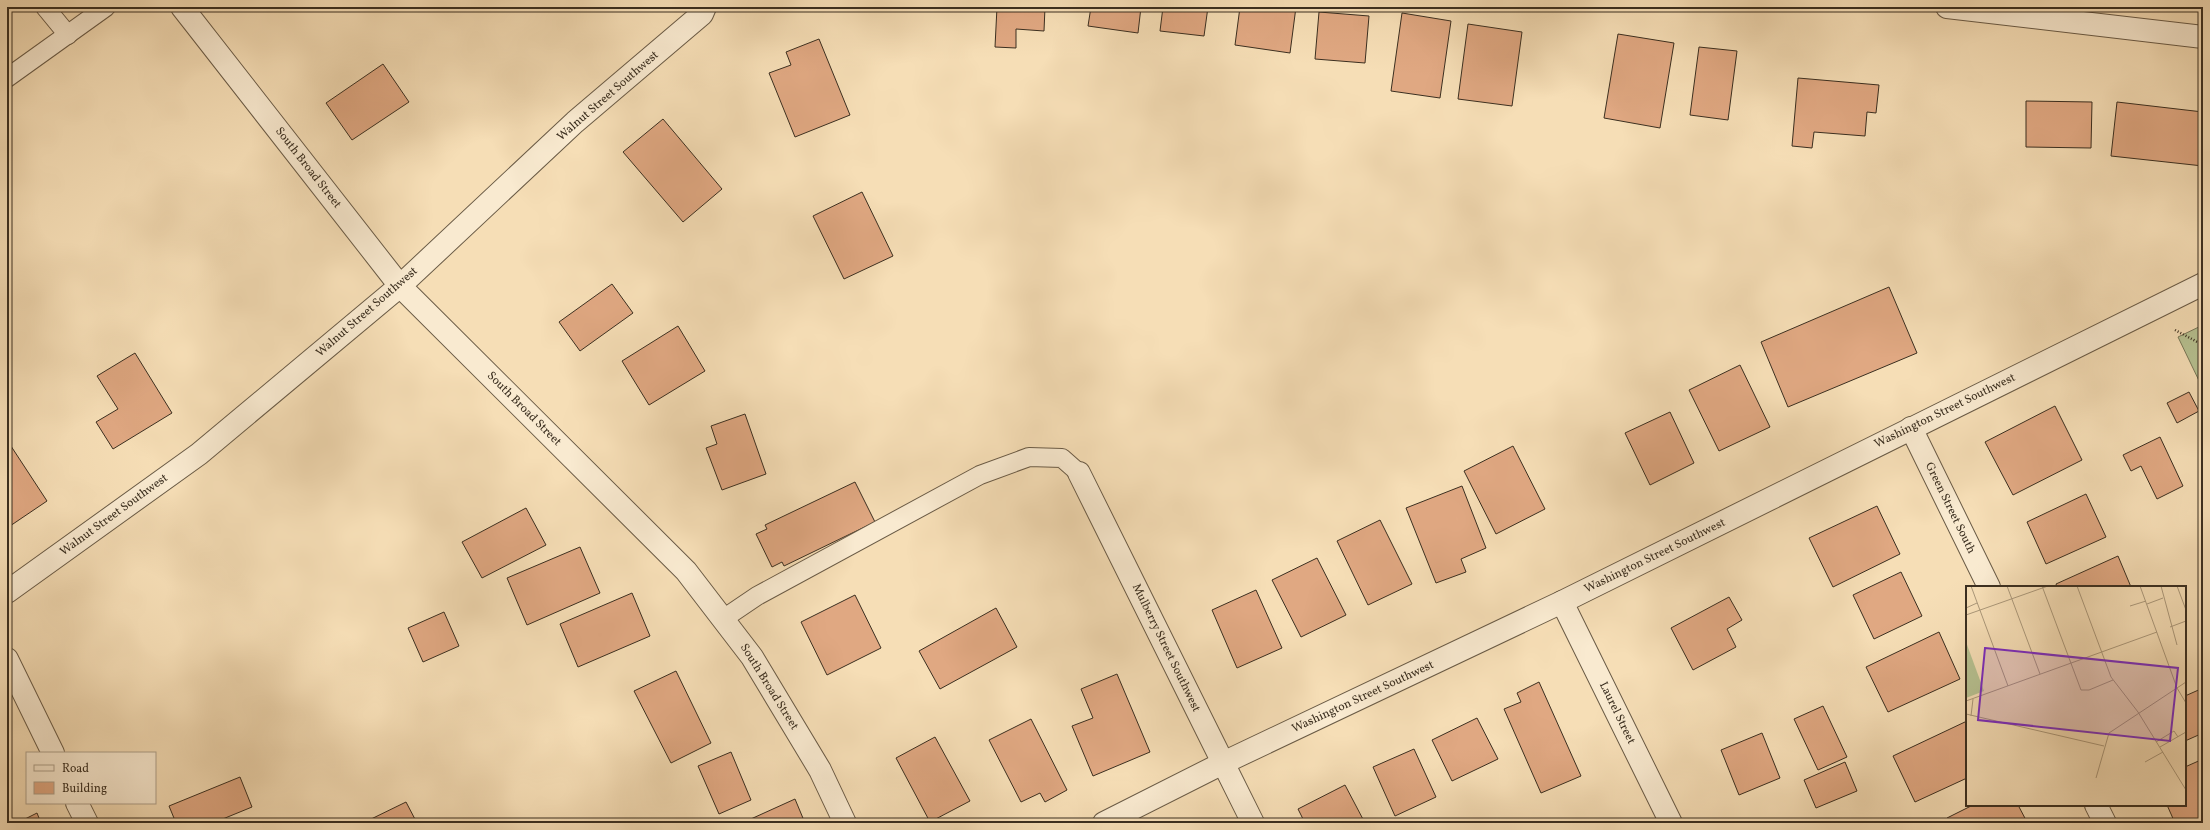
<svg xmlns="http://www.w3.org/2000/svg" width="2210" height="830" font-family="Vollkorn,serif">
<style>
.green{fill:#b7c292;stroke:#797859}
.building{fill:#e0a882;stroke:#3b2f20}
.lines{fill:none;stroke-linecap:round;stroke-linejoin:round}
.service-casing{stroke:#6a5b46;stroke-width:20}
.minor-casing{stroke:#6a5b46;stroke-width:24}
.tertiary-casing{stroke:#6a5b46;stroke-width:24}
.path{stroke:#3b2f20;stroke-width:2.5;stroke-dasharray:1 2;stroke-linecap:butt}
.service{stroke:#f9ead0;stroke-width:18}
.minor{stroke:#f9ead0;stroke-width:22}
.tertiary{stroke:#f9ead0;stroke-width:22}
.labels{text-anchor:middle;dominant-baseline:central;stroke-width:4;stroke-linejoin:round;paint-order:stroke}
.street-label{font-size:12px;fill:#3b2f20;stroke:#f9ead0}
.inset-road{fill:none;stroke:#ab987a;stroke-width:1}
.view{fill:#7b2cbf;fill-opacity:0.15;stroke:#7b2cbf;stroke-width:2}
.inset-edge{fill:none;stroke:#3b2f20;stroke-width:2}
</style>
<rect width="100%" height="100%" fill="#f6deb6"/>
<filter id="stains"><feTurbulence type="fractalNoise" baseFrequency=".005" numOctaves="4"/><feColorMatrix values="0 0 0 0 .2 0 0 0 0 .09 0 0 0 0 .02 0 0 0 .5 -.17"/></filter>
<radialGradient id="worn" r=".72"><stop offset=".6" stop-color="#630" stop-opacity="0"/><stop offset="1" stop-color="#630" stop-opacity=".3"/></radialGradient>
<polygon class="green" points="2203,325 2203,389 2178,337"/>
<g class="building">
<polygon points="997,7 1045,7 1044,31 1016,29 1016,48 995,47"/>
<polygon points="1091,7 1141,7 1138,33 1088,26"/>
<polygon points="1163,7 1208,7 1204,36 1160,31"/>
<polygon points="1240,7 1296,7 1290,53 1235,45"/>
<polygon points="1319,12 1369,16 1365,63 1315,59"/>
<polygon points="1402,13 1451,21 1440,98 1391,91"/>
<polygon points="1468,24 1522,32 1512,106 1458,99"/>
<polygon points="1618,34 1674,43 1660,128 1604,118"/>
<polygon points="819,39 850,115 795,137 769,73 791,65 786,52"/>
<polygon points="1699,47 1737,51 1728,120 1690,115"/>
<polygon points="383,64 409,102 352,140 326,103"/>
<polygon points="1798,78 1879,85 1876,113 1867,112 1865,136 1814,132 1812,148 1792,146"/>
<polygon points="2026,101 2092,102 2091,148 2026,147"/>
<polygon points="2117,102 2203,112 2199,139 2203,140 2203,166 2111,156"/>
<polygon points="663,119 722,189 683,222 623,152"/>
<polygon points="862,192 893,256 844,279 813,216"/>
<polygon points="612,284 633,313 580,351 559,322"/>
<polygon points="1889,287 1917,353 1788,407 1761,342"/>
<polygon points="678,326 705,371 649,405 622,361"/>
<polygon points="135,353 172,413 113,449 96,422 118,409 97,376"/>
<polygon points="1740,365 1770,427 1719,451 1689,390"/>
<polygon points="2189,392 2199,411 2177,423 2167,403"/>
<polygon points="2055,406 2082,460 2013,495 1985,442"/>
<polygon points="1670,412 1694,463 1650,485 1625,433"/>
<polygon points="745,414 766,474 722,490 706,448 717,444 711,426"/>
<polygon points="2160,437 2183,486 2157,499 2141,466 2131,471 2123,455"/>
<polygon points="7,440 47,501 10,526 7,523"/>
<polygon points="1513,446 1545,509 1496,534 1464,471"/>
<polygon points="855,482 875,522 784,566 782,562 772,567 756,534 767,529 765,525"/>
<polygon points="1462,486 1486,548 1461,559 1466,572 1436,583 1406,508"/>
<polygon points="2086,494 2106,537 2046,564 2027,522"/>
<polygon points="1877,506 1900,554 1833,587 1809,538"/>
<polygon points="526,508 546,545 482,578 462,542"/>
<polygon points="1380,520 1412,584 1368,605 1337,541"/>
<polygon points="580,547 600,593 527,625 507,578"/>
<polygon points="2118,556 2131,587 2057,587 2056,584"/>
<polygon points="1317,558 1346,615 1301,637 1272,580"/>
<polygon points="1901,572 1922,616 1874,639 1853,595"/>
<polygon points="1256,590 1282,648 1237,668 1212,610"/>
<polygon points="632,593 650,636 578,667 560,624"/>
<polygon points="855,595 881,648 827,675 801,622"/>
<polygon points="1729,597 1742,620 1727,629 1736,647 1693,670 1671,628"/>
<polygon points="996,608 1017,647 940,689 919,651"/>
<polygon points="444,612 459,646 423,662 408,628"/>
<polygon points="1939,632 1960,679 1888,712 1866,667"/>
<polygon points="676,671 711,743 671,763 634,691"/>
<polygon points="1117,674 1150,752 1093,776 1072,726 1093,718 1081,689"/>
<polygon points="1539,682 1581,776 1541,793 1504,709 1521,702 1517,693"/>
<polygon points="2203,688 2203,733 2185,741 2185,696"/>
<polygon points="1823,706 1847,757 1818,770 1794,719"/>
<polygon points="1477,718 1498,759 1452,781 1432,740"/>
<polygon points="1031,719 1067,790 1045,802 1040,793 1021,802 989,740"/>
<polygon points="1967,721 1967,778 1915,802 1893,756"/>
<polygon points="1762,733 1780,778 1739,795 1721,750"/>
<polygon points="935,737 970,801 930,822 896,758"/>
<polygon points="1414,749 1436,797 1395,816 1373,767"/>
<polygon points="731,752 751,800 719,814 698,766"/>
<polygon points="2203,759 2203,823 2175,823 2167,805 2185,805 2185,767"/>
<polygon points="1845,762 1857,791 1816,808 1804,780"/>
<polygon points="240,777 252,807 213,823 176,823 169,806"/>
<polygon points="1345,785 1365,823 1305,823 1298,809"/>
<polygon points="795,799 805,823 742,823"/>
<polygon points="406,802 417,823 366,823 365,822"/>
<polygon points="1973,805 2018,805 2027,822 1950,823 1947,818"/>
<polygon points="37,813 41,823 17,823"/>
</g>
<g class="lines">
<defs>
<g id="service">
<polyline points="45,7 68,35"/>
<polyline points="7,78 106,7"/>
<polyline points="723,619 757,596 980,475 1029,457 1062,458 1079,473"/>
</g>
<g id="minor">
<polyline points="1911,428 1989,587"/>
<polyline points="1079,473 1253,823"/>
<polyline points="7,592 199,454 400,286"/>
<polyline points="1562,602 1671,823"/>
<polyline points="7,659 53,753"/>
<polyline points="77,803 87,823"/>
<polyline points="2096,805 2105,823"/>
<polyline points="1104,823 1223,763 1562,602 2203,284"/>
</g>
<g id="tertiary">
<polyline points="182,7 400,286 686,571 752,657 820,770 845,823"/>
<polyline points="1947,7 2203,37"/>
<polyline points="400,286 575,122 702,14 705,7"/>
</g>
</defs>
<use href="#service" class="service-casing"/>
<use href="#minor" class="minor-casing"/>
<use href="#tertiary" class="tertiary-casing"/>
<polyline class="path" points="2175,330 2203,345"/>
<use href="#service" class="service"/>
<use href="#minor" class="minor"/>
<use href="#tertiary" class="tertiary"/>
</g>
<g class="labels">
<g class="street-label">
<text transform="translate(608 96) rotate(-41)">Walnut Street Southwest</text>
<text transform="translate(308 168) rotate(52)">South Broad Street</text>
<text transform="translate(367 312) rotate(-41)">Walnut Street Southwest</text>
<text transform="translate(524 409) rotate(45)">South Broad Street</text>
<text transform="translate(1945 411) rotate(-26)">Washington Street Southwest</text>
<text transform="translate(1950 508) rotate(64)">Green Street South</text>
<text transform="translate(114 515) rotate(-36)">Walnut Street Southwest</text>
<text transform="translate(1655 556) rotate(-26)">Washington Street Southwest</text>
<text transform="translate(1166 648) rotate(64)">Mulberry Street Southwest</text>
<text transform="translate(769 687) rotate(58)">South Broad Street</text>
<text transform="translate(1363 697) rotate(-25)">Washington Street Southwest</text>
<text transform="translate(1617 713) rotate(64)">Laurel Street</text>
</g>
</g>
<g transform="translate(1966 586)">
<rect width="220" height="220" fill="#f6deb6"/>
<path d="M0,56L18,105L0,112Z" fill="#b7c292"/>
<path class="inset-road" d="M5,0L42,100M41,0L74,88M76,0L115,104H123L147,94M111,0L145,91L172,126L220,204M174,0L211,102L220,117M195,0L211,59M211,0L220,24M181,18L197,12M164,20L180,15M0,22L11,17M0,29L82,0M204,41L220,35M0,115L191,46M0,128L138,160M5,130L7,113M190,156L208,145L212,151M194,161L220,146M179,176L197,166M130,192L143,147L220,96"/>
<path class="view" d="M19,62L212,82L204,155L12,134Z"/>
<rect width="220" height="220" class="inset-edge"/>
</g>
<rect width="2210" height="830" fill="none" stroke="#f6deb6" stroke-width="24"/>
<rect x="8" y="8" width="2194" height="814" fill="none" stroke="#3b2f20" stroke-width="2"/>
<rect x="12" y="12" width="2186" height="806" fill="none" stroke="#3b2f20"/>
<rect x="26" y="752" width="130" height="52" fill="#f9ead0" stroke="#ad9f8a"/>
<rect x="34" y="765" width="20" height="6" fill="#f9ead0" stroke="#ad9f8a"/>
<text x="62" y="772" font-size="12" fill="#3b2f20">Road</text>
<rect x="34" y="782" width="20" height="12" fill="#e0a882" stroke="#ad9f8a"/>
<text x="62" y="792" font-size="12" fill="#3b2f20">Building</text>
<rect width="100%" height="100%" filter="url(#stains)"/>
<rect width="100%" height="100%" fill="url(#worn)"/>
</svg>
